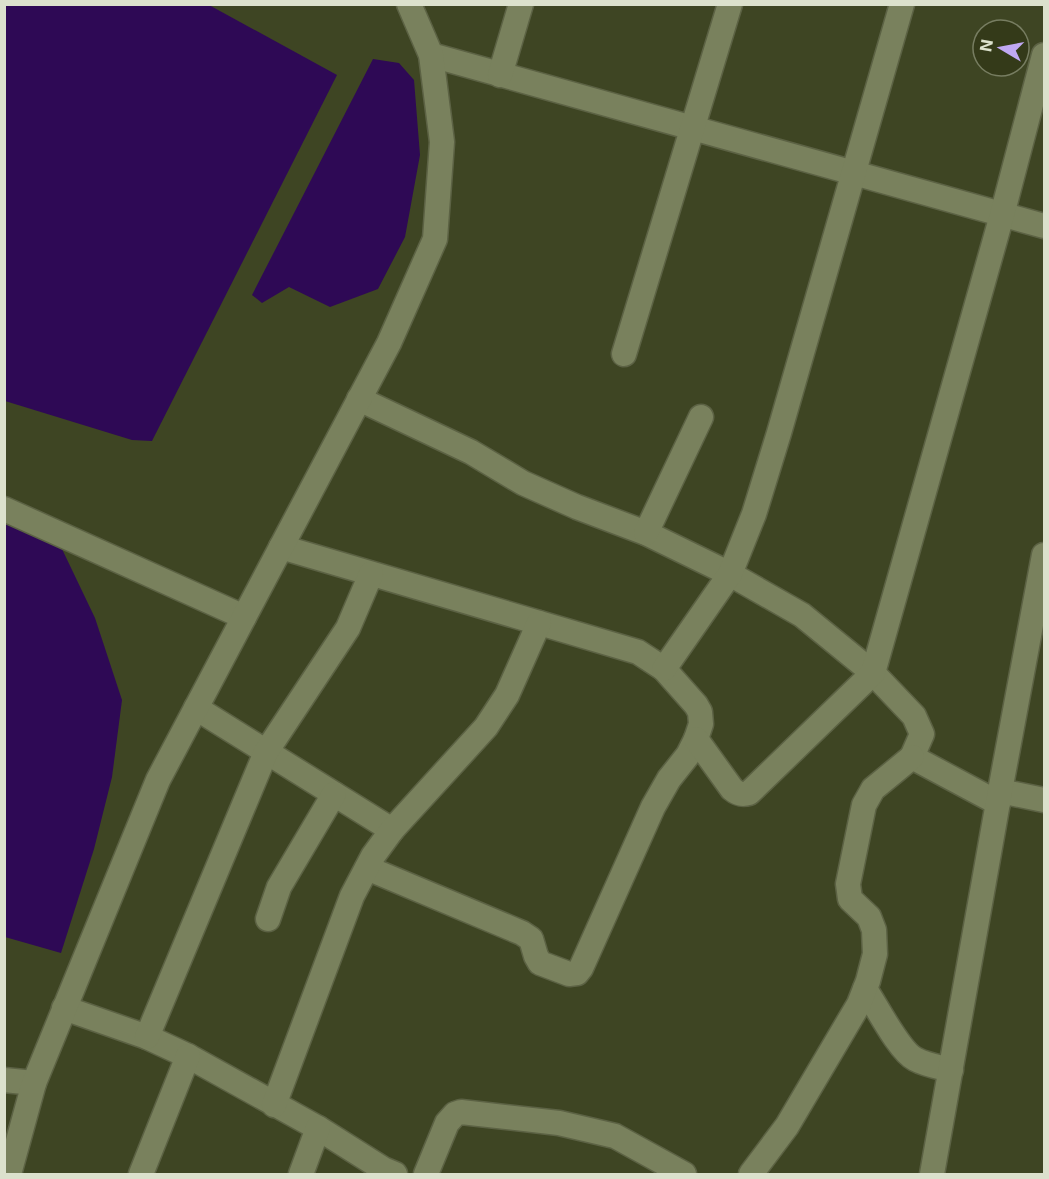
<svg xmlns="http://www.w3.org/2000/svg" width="1049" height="1179" font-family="Inter,sans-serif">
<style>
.water{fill:#2e0955}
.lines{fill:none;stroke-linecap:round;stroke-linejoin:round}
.minor-casing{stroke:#5c6244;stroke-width:27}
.minor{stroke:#79815d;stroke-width:24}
</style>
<rect width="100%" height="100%" fill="#3e4523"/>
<g class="water">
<polygon points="4,5 209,5 337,75 152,441 132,440 5,401"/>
<polygon points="373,59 399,63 414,80 420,155 405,237 378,289 330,307 289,287 262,303 252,295"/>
<polygon points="4,523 62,549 95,618 122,700 112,777 94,849 61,953 5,937"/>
</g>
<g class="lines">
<defs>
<g id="minor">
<polyline points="431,55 1044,226"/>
<polyline points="500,75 521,4"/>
<polyline points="624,354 730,4"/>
<polyline points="359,399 471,452 523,483 577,507 646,533 730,574 802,615 873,673 914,716 922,734 912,757 998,803"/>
<polyline points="4,509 244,617"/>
<polyline points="646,533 701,417"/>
<polyline points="281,547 638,652 664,669 696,705 700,712 701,724 696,739 688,755 669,779 653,807 581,968 577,973 569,974 540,963 536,956 531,939 522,933 367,868"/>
<polyline points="664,669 730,574 754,514 779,433 902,4"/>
<polyline points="196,708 392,830"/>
<path d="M696,739L732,789C738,794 742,795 749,793L873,673L1002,215L1044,55"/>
<polyline points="1000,791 1044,800"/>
<polyline points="268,919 279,887 334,794"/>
<path d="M865,989C876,1005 899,1051 915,1059C926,1065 939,1067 951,1070"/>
<polyline points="64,1008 147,1037 188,1056 318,1128 383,1169 395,1174"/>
<polyline points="147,1037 266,752 348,628 371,574"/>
<polyline points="4,1080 34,1083"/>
<polyline points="274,1105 352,896 373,856 392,830 486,727 507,695 539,623"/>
<polyline points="9,1174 34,1083 158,780 389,343 435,239 442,142 431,55 409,4"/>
<polyline points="141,1174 188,1056"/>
<polyline points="301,1174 318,1128"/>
<polyline points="426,1174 447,1123 455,1114 461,1112 559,1123 615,1136 684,1174"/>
<polyline points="751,1174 787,1126 859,1004 868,981 875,954 874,930 869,917 850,899 848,884 864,805 873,789 912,757"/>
<polyline points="932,1174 1000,791 1044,555"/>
</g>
</defs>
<use href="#minor" class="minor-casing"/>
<use href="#minor" class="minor"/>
</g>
<rect width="1049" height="1179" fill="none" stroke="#dce1cd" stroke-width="12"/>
<g transform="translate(1001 48) rotate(280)"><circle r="28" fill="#343a19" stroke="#777d61" stroke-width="1.5"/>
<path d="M0-4.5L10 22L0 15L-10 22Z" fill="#c0a8f3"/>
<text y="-9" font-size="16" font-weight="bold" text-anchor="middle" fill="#dce1cd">N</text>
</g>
</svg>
